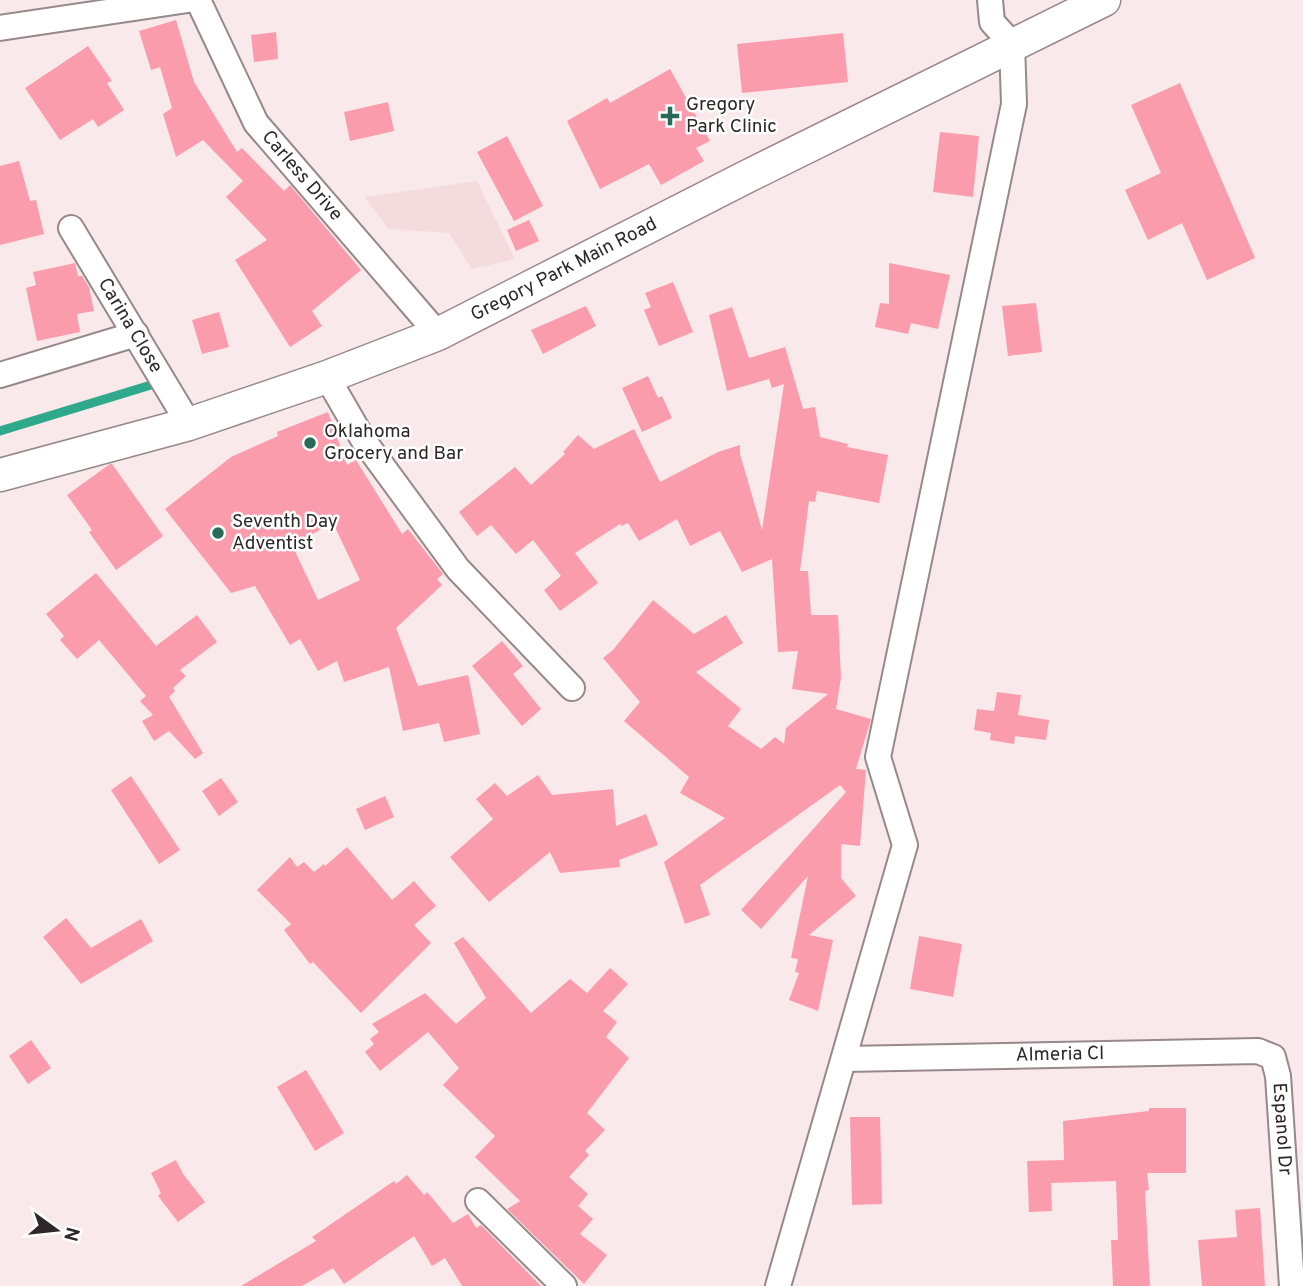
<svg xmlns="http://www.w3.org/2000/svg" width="1303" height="1286" font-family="Overpass,sans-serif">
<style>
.built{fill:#f4dbde}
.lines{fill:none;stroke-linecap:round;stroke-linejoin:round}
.stream{stroke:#2ea98c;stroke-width:9}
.building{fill:#fb9cac;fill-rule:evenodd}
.minor-casing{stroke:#978889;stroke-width:28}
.tertiary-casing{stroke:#978889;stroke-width:35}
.minor{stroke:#fff;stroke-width:24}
.tertiary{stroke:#fff;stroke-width:32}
.poi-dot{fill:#286958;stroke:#fff;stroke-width:2.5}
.labels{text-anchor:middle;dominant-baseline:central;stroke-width:5;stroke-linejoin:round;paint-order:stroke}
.poi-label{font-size:19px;fill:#2d2728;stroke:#fff;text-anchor:start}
.street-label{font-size:19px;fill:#2d2728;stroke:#fff}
</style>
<rect width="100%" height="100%" fill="#fae9eb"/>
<polygon class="built" points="477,181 515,259 472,269 449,233 389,229 364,197"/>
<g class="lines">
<polyline class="stream" points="0,431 151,385"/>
</g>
<g class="building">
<polygon points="176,20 194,82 237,152 242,148 284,191 290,185 361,270 312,311 322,326 290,347 235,260 267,240 226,197 243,181 203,140 176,157 163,114 172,108 160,67 151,70 139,31"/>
<polygon points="276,32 278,59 254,62 251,35"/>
<polygon points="843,33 848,82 742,93 737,44"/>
<polygon points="88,46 112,81 107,83 124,110 98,127 93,119 60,140 25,88"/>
<polygon points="670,69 710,141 696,148 704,161 661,185 649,164 600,189 567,121 607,98 610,103"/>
<polygon points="1180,83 1255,258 1207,280 1182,223 1148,240 1125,190 1161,173 1131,105"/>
<polygon points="388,102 394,131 350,141 344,112"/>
<polygon points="940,132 979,136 973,197 933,192"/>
<polygon points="507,136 543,206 514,221 477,152"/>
<polygon points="19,161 30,201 36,200 44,234 0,245 0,166"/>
<polygon points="529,220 539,241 516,251 507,230"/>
<polygon points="75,263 78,276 82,276 89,287 94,311 77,314 80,332 37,341 26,288 36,285 33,272"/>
<polygon points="889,263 950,275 938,329 911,323 908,334 875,327 880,303 889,304"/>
<polygon points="673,282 693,332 659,346 644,310 651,307 645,293"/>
<polygon points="1036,303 1042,352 1008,356 1002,306"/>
<polygon points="586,306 596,326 543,354 531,330"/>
<polygon points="732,307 749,358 785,347 803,409 815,407 820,437 848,444 847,447 888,455 879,503 817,491 815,502 809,501 800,571 808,571 811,615 838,615 841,678 836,709 871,719 856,769 866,770 860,846 841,844 841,878 856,896 809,935 833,940 818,1011 789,1000 799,973 795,972 798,959 791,958 808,876 761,929 741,910 846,792 840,785 700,885 710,915 685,924 664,862 725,818 680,793 689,777 624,721 640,702 603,658 613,650 653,600 694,634 726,615 743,643 696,672 741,709 728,726 761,749 775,737 784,744 786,728 828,694 792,689 798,651 778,652 772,559 742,572 720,531 690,546 677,519 639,541 628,523 622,526 620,524 575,553 598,583 560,611 544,590 561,576 533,540 516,554 491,525 477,536 459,512 515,467 531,485 565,454 563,452 578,435 594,449 634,429 660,482 718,452 740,445 740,454 762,530 784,384 772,388 769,379 727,391 709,315"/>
<polygon points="219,312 229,347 202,354 192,320"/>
<polygon points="648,376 658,398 662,396 672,418 642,432 622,388"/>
<path d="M328,412L347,465L356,460L402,534L408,529L443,574L437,579L442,585L396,628L418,686L468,675L480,734L444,742L439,723L403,731L389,667L344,682L337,661L318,671L300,639L290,645L255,586L231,593L165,509L231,457L278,436L277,432ZM333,523L360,580L318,600L292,545Z"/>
<polygon points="110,464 112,464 163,536 116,570 89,532 92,530 67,495"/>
<polygon points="96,573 156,646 197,615 217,642 180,670 186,676 173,688 175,691 169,697 203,753 195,759 169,731 154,741 142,721 153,715 140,701 146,696 99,640 77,659 60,640 64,636 46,614"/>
<polygon points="502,641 523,666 513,674 541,709 522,726 472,666"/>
<polygon points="997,692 1021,695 1018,715 1049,720 1046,740 1015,736 1014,744 990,740 991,733 974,730 977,709 994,711"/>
<polygon points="538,775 552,795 613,789 616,826 646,814 658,845 619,860 620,867 560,873 550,852 489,902 450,857 493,819 476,799 495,783 507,796"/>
<polygon points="131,776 180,850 159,864 111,790"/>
<polygon points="221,778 238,802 219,816 202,791"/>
<polygon points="385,796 394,817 365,830 356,809"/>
<polygon points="347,847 392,900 414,881 436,906 414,925 431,943 361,1013 313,962 310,964 284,930 291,924 257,890 290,857 297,867 304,862 314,872 324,864 325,866"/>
<polygon points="66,918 91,948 141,919 153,941 81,984 43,937"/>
<polygon points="919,936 962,944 953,997 910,989"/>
<polygon points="463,937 531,1013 570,979 587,993 610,968 628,984 603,1011 617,1022 606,1037 629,1058 587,1113 605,1130 585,1151 589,1155 569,1177 588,1194 578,1206 593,1219 580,1234 607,1255 584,1284 507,1209 520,1201 475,1157 495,1136 443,1085 459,1068 428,1032 380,1071 365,1052 374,1044 370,1039 379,1032 372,1024 425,993 456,1024 486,998 454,943"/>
<polygon points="31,1040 51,1068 28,1084 9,1056"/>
<polygon points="306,1070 344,1133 315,1151 277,1087"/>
<polygon points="1149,1108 1186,1108 1186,1173 1147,1173 1149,1190 1145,1191 1150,1286 1113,1286 1111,1240 1118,1240 1116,1181 1051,1183 1052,1211 1029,1212 1027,1161 1064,1160 1063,1121 1149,1111"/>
<polygon points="850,1117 880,1117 882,1204 852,1205"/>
<polygon points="176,1160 183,1174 205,1202 178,1222 158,1196 161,1193 151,1173"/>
<polygon points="407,1175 424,1195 427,1192 453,1223 468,1214 476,1228 481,1225 541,1286 462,1286 445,1258 432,1266 414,1236 344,1284 333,1268 302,1286 241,1286 316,1241 312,1237 394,1181 396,1184"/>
<polygon points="1260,1208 1265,1286 1202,1286 1198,1240 1237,1237 1235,1210"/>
</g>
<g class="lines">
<defs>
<g id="minor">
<path id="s1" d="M198,0L256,123L438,334"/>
<polyline points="0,28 188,0"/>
<path id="s2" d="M71,228L189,424"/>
<polyline points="0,375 136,334"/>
<polyline points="327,377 364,441 458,569 572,688"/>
<path id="s3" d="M845,1059L1258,1051L1273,1057L1278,1076L1292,1286"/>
<polyline points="478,1201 564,1286"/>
<polyline points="778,1286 905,845 878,757 1014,104 1012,44 992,22 990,0"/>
</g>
<g id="tertiary">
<path id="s4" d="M0,475L189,424L327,377L438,334L750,175L1104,0"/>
</g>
</defs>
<use href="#minor" class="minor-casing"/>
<use href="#tertiary" class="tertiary-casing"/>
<use href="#minor" class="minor"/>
<use href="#tertiary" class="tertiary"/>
</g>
<g class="poi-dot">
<path d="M666.5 105.5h7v7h7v7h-7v7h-7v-7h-7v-7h7z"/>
<circle cx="310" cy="443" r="7"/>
<circle cx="218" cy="533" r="7"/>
</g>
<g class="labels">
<g class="poi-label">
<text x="686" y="105">Gregory<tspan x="686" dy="22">Park Clinic</tspan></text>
<text x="324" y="432">Oklahoma<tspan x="324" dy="22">Grocery and Bar</tspan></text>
<text x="232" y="522">Seventh Day<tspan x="232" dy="22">Adventist</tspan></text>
</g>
<g class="street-label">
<text stroke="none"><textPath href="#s1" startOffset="206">Carless Drive</textPath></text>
<text stroke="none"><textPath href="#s4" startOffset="602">Gregory Park Main Road</textPath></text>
<text stroke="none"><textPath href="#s2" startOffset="114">Carina Close</textPath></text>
<text stroke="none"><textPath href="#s3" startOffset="215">Almeria Cl</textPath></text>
<text stroke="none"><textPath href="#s3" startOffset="502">Espanol Dr</textPath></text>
</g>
</g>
<g transform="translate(56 1230) rotate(105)" stroke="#ffffff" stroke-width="5" paint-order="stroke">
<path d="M0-5L12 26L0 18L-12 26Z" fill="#2d2728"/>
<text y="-10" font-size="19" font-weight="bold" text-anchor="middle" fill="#2d2728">N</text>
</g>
</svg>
